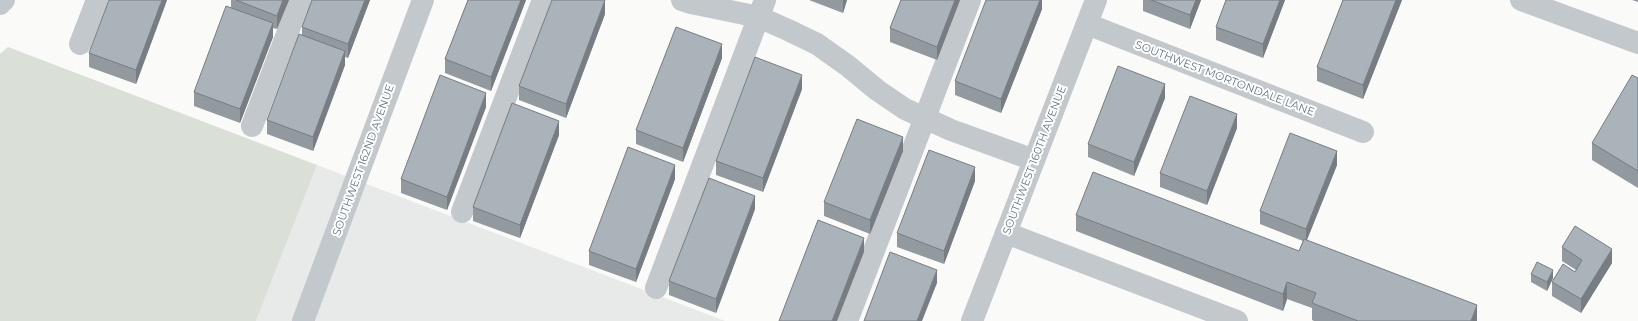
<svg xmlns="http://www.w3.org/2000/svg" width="1638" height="321" font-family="Montserrat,sans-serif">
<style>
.built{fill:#e8e9e9}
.green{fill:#dadfd7}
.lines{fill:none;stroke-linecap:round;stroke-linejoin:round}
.minor{stroke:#c3c8cc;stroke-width:22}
.wall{fill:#929a9f}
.shaded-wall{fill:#777d82}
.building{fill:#aab3b9;stroke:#777d82}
.labels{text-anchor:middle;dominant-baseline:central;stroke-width:4;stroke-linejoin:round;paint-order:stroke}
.street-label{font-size:11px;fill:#657683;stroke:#fff}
</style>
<rect width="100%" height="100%" fill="#fafaf8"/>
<polygon class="built" points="317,165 725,321 256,321"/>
<polygon class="green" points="8,47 317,165 256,321 0,321 0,54"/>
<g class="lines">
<g class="minor">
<polyline points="682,0 691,3 759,17 788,30 817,44 848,66 877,90 905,109 951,130 1034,160"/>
<polyline points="1521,0 1638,43"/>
<polyline points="0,4 4,0"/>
<polyline points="1087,24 1363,132"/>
<polyline points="80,44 97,0"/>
<polyline points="252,126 300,0"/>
<polyline points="462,212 543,0"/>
<polyline points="1006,233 1237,321"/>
<polyline points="656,288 765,0"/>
<polyline points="303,321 423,0"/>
<polyline points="847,321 970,0"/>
<polyline points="972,321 1096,0"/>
</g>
</g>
<g class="wall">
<polygon points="167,0 136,84 89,67 89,53"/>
<polygon points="231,0 289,0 277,29 273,28 273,37 240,123 194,106 194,92 231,7"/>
<polygon points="312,0 370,0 348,58 345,57 345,65 313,151 267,134 267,120 302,35 302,27"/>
<polygon points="468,0 526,0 491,91 445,73 445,59"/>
<polygon points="809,0 847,0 843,13"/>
<polygon points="901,0 960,0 937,60 890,42 890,28"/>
<polygon points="1042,0 1042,9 1001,113 955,95 955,81"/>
<polygon points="1143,0 1201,0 1190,29 1143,11"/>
<polygon points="1226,0 1285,0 1263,58 1216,40 1216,27"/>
<polygon points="1343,0 1402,0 1363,99 1317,81 1317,67"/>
<polygon points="1632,0 1638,0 1638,2"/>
<polygon points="605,14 566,118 519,100 519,86"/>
<polygon points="722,58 683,162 636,144 636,130"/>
<polygon points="1638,78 1638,188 1592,160 1592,143"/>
<polygon points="802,89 763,192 716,175 716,161"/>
<polygon points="1165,98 1134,176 1088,157 1088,144"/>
<polygon points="486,107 447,210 401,193 401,179"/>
<polygon points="1237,128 1207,205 1160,187 1160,173"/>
<polygon points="559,135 520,238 473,221 473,207"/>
<polygon points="903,151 870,234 824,216 824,202"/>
<polygon points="1337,165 1307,240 1477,321 1314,321 1312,320 1312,308 1287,299 1283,311 1076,231 1076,215 1299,251 1303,241 1260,224 1260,211"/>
<polygon points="675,179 636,282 589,265 589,251"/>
<polygon points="975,181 944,264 897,247 897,233"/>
<polygon points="755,209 716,313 669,295 669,281"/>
<polygon points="1562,247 1612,263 1581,313 1552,296 1552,282 1575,272 1576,270 1562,261"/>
<polygon points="1531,274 1553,278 1547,291 1531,282"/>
</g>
<g class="shaded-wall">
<polygon points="162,0 167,0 136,84 136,70"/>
<polygon points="283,0 289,0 277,29 277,16"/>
<polygon points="365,0 370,0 348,58 348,44"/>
<polygon points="521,0 526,0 491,91 491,77"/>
<polygon points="605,0 605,14 566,118 566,104"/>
<polygon points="843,0 847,0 843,13"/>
<polygon points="955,0 960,0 937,60 937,47"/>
<polygon points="1040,0 1042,0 1042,9 1001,113 1001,99"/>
<polygon points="1196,0 1201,0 1190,29 1190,15"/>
<polygon points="1280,0 1285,0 1263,58 1263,44"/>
<polygon points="1396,0 1402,0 1363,99 1363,85"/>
<polygon points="273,23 273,37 240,123 240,109"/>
<polygon points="722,44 722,58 683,162 683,148"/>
<polygon points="345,51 345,65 313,151 313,137"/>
<polygon points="802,75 802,89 763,192 763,178"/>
<polygon points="1165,84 1165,98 1134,176 1134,162"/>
<polygon points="486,93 486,107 447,210 447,197"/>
<polygon points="1237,114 1237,128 1207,205 1207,191"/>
<polygon points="559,121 559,135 520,238 520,225"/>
<polygon points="903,137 903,151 870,234 870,220"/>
<polygon points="1337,151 1337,165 1306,242 1306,229"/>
<polygon points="675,165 675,179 636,282 636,269"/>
<polygon points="975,167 975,181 944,264 944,251"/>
<polygon points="755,196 755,209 716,313 716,299"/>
<polygon points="864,238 864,252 837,321 832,321"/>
<polygon points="1612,249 1612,263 1581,313 1581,299"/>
<polygon points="937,270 937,283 922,321 917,321"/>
<polygon points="1553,270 1553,278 1547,291 1547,282"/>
<polygon points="1287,282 1287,299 1283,311 1283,294"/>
<polygon points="1477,305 1477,321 1471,321"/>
</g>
<g class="building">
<polygon points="109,0 162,0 136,70 89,53"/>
<polygon points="236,0 283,0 277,16"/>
<polygon points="312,0 365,0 348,44 302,27"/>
<polygon points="468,0 521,0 491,77 445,59"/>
<polygon points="552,0 605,0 566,104 519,86"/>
<polygon points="901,0 955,0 937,47 890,28"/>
<polygon points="986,0 1040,0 1001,99 955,81"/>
<polygon points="1151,0 1196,0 1190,15"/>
<polygon points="1226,0 1280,0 1263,44 1216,27"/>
<polygon points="1343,0 1396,0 1363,85 1317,67"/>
<polygon points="226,6 273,23 240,109 194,92"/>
<polygon points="676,27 722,44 683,148 636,130"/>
<polygon points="299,34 345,51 313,137 267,120"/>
<polygon points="755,57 802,75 763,178 716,161"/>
<polygon points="1118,66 1165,84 1134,162 1088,144"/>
<polygon points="440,75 486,93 447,197 401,179"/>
<polygon points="1632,75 1638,78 1638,171 1592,143"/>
<polygon points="1190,96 1237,114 1207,191 1160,173"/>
<polygon points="512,103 559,121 520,225 473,207"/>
<polygon points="857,119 903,137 870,220 824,202"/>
<polygon points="1290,133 1337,151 1306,229 1260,211"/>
<polygon points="628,147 675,165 636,269 589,251"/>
<polygon points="929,150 975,167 944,251 897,233"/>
<polygon points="1093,172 1299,251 1304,239 1477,305 1471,321 1358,321 1312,303 1316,293 1287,282 1283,294 1076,215"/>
<polygon points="709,178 755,196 716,299 669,281"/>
<polygon points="818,220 864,238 832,321 779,321"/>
<polygon points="1575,226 1612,249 1581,299 1552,282 1563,264 1575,272 1582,260 1562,247"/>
<polygon points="890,252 937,270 917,321 864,321"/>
<polygon points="1537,262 1553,270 1547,282 1531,274"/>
</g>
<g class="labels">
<g class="street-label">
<text transform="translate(1225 78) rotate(21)">SOUTHWEST MORTONDALE LANE</text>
<text transform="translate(363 160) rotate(-70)">SOUTHWEST 162ND AVENUE</text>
<text transform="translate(1034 160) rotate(-69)">SOUTHWEST 160TH AVENUE</text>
</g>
</g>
</svg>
